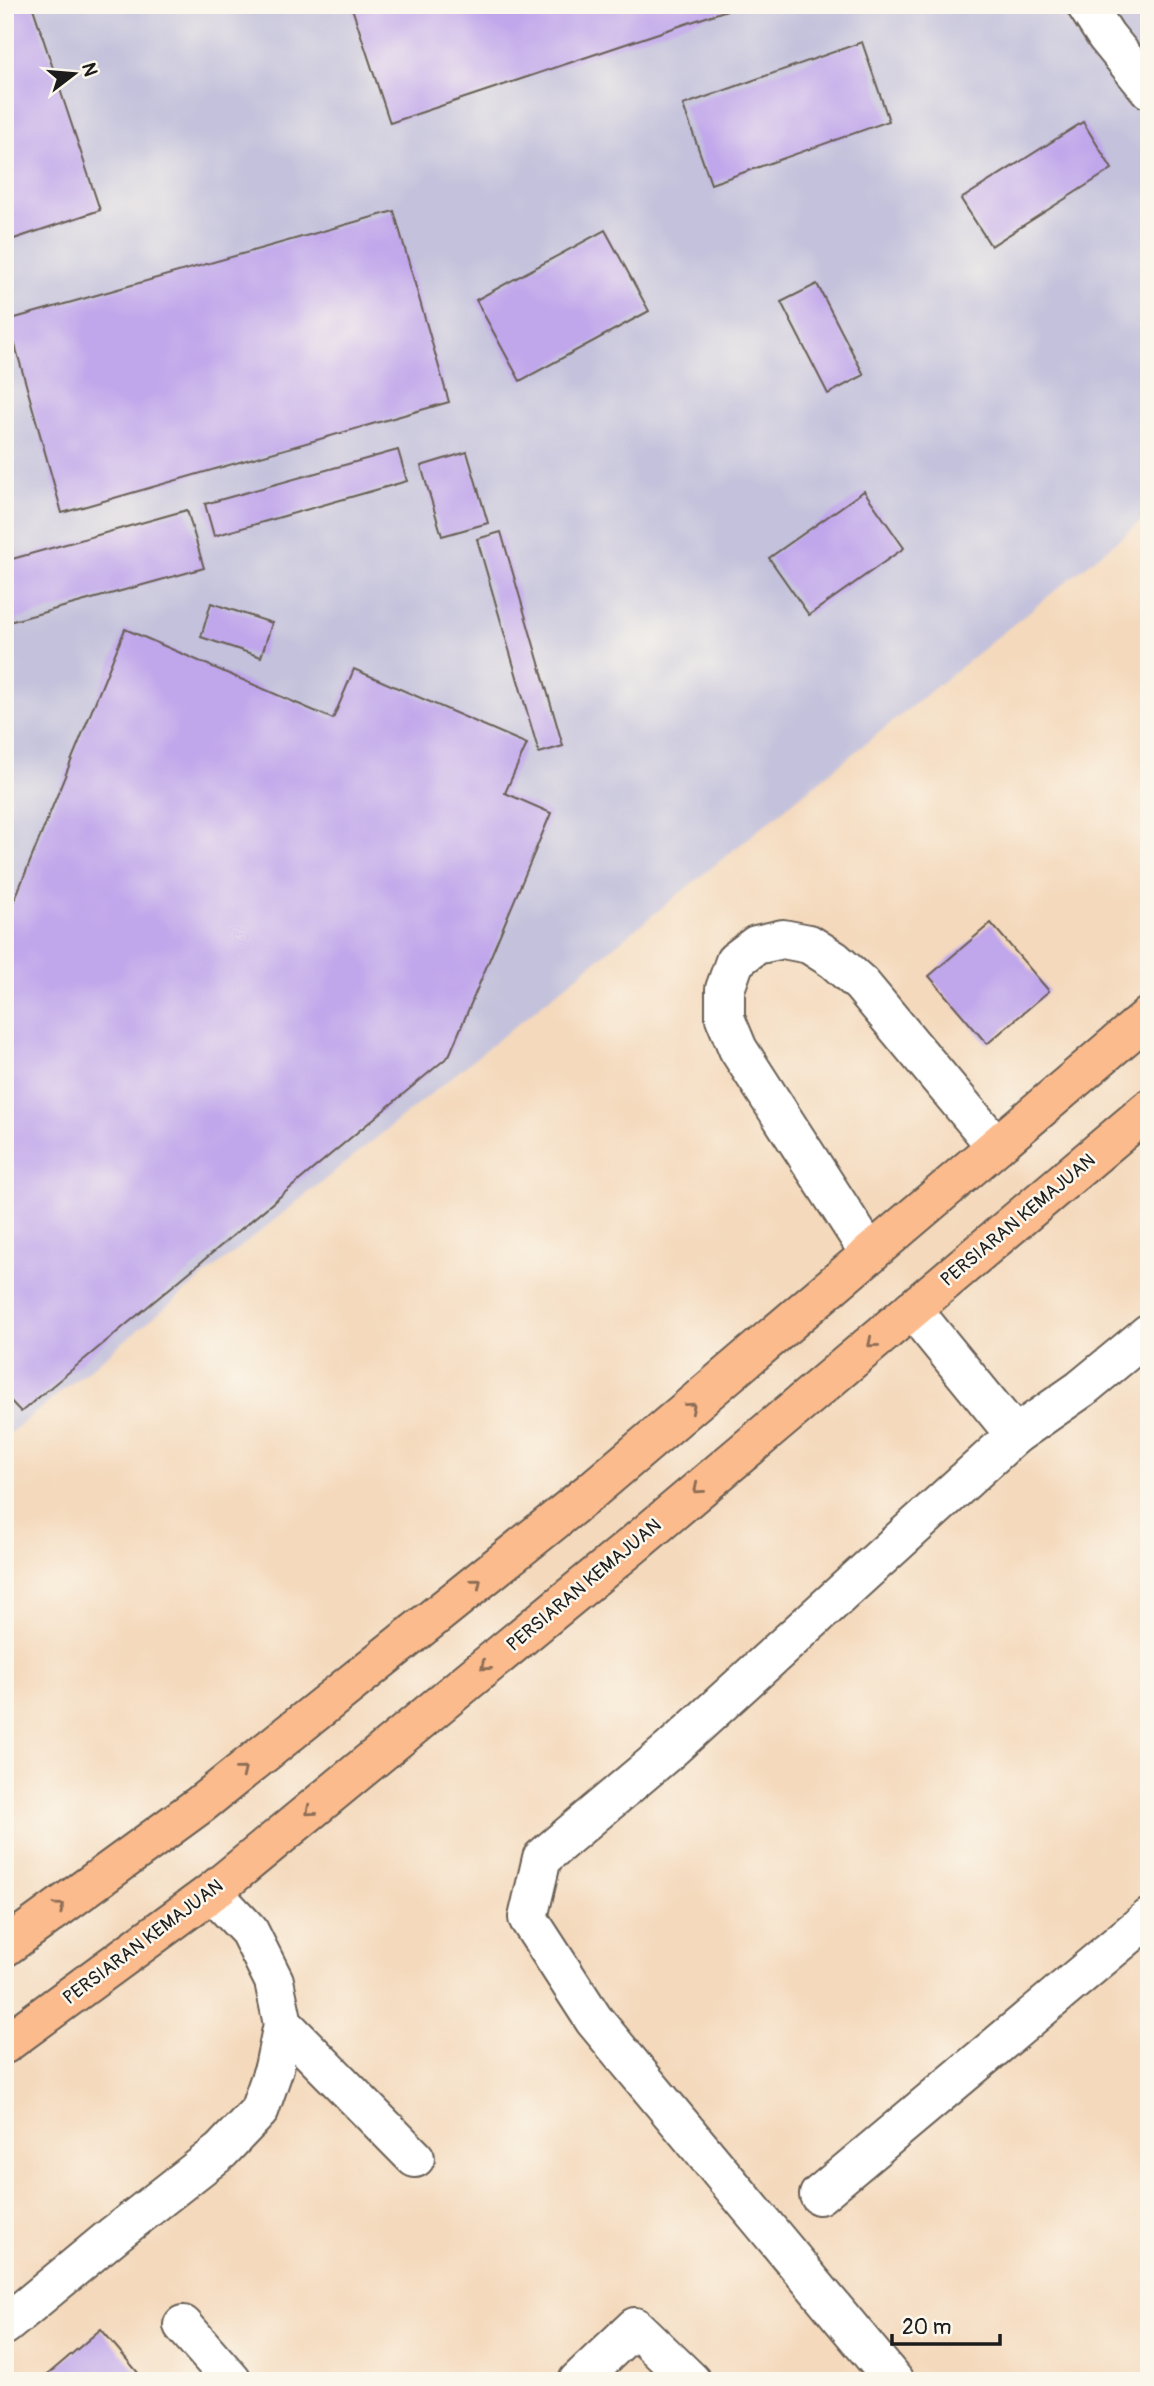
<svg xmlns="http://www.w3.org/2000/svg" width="1154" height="2386" font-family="Pangolin,sans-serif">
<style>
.industrial{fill:#c3c1db}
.building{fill:#c0a6eb}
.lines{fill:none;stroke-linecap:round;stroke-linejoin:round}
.minor-casing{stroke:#685e54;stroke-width:42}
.major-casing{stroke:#685e54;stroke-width:42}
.minor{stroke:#fff;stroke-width:38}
.major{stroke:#fbbb8d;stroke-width:38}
.oneway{stroke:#8c6c54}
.labels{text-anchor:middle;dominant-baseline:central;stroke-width:5;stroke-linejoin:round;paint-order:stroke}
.street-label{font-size:19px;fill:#1c1c1c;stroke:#fbf7ec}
</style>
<rect width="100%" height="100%" fill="#fbf7ec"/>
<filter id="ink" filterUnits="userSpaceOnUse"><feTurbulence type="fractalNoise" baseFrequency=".0143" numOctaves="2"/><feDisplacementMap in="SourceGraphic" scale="14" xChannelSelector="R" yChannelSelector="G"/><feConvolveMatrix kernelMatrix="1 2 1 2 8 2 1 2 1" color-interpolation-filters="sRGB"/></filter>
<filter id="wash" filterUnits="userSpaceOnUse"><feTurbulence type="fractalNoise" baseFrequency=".00686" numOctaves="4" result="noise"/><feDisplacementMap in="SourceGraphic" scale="28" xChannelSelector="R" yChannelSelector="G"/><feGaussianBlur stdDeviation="1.57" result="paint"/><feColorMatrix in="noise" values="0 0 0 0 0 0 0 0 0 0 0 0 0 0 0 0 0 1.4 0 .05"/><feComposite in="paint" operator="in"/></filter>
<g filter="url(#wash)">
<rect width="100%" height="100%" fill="#f4d9bc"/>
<polygon class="industrial" points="5,5 1149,5 1149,515 5,1437"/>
<g id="blocks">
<g class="building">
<polygon points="5,5 32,5 100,210 5,242"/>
<polygon points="351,5 739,5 739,6 390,123"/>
<polygon points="862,42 889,121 711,184 683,105"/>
<polygon points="1083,122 1112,169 991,246 961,199"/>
<polygon points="394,211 449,402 62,513 8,320"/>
<polygon points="605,230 649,311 520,381 476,300"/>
<polygon points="817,284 864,375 828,394 781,302"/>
<polygon points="398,450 407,481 214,536 205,504"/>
<polygon points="467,452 488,523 442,536 421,466"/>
<polygon points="864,491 904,548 809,615 769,558"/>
<polygon points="187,510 204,568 9,622 5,607 5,561"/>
<polygon points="501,532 563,746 539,753 477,539"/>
<polygon points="211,603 272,623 261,657 201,637"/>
<polygon points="125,629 333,719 354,669 527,744 505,793 551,813 449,1056 21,1412 5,1395 5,923"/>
<polygon points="991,923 1049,991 987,1044 929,976"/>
<polygon points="101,2329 145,2381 40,2381"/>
</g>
</g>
</g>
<g filter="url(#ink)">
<use href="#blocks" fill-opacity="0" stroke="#685e54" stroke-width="2"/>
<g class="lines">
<defs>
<g id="minor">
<polyline points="1086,5 1106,36 1149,89"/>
<polyline points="870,1254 738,1049 725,1018 725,989 735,961 756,945 783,939 809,944 834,960 861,984 996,1146"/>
<polyline points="912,1309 1015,1435"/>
<polyline points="283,2024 415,2158"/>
<polyline points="819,2195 1149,1918"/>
<polyline points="5,2325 115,2234 221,2151 259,2111 274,2068 283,2024 274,1981 249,1931 212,1892"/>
<polyline points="183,2325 232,2381"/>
<polyline points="578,2381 635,2327 691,2381"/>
<polyline points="894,2381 594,2020 528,1918 542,1858 670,1750 1015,1435 1081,1389 1149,1333"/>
</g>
<g id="major">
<polyline points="5,1947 201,1804 590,1492 1149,1016"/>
<polyline points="5,2044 212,1892 632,1546 1149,1109"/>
</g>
</defs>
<use href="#minor" class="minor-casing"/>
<use href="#major" class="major-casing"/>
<use href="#minor" class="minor"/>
<use href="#major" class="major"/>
</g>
<defs><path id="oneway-chevron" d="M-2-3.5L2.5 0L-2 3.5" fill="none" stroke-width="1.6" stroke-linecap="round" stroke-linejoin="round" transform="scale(1.75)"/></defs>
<g class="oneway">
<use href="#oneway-chevron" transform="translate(872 1343) rotate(140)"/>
<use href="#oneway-chevron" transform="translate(691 1407) rotate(-40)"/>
<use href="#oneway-chevron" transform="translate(698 1489) rotate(140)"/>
<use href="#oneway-chevron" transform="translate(477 1583) rotate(-39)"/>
<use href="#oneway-chevron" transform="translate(485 1666) rotate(140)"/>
<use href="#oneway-chevron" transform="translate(242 1771) rotate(-39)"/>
<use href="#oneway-chevron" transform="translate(310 1811) rotate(140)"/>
<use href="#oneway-chevron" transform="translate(60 1907) rotate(-36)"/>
</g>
</g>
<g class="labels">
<g class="street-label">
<text transform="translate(1018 1220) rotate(-40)">PERSIARAN KEMAJUAN</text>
<text transform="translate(584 1585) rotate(-40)">PERSIARAN KEMAJUAN</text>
<text transform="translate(143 1942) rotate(-37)">PERSIARAN KEMAJUAN</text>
</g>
</g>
<rect width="1154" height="2386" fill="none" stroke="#fbf7ec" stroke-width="28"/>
<g transform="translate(74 74) rotate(74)" stroke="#fbf7ec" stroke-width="5" paint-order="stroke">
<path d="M0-5L12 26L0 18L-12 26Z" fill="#1c1c1c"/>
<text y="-10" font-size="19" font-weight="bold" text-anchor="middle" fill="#1c1c1c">N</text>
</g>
<path d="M892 2334v10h108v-10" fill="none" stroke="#1c1c1c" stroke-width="3.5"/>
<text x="902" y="2334" font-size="21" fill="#1c1c1c" stroke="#fbf7ec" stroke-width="5" paint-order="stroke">20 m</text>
</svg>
